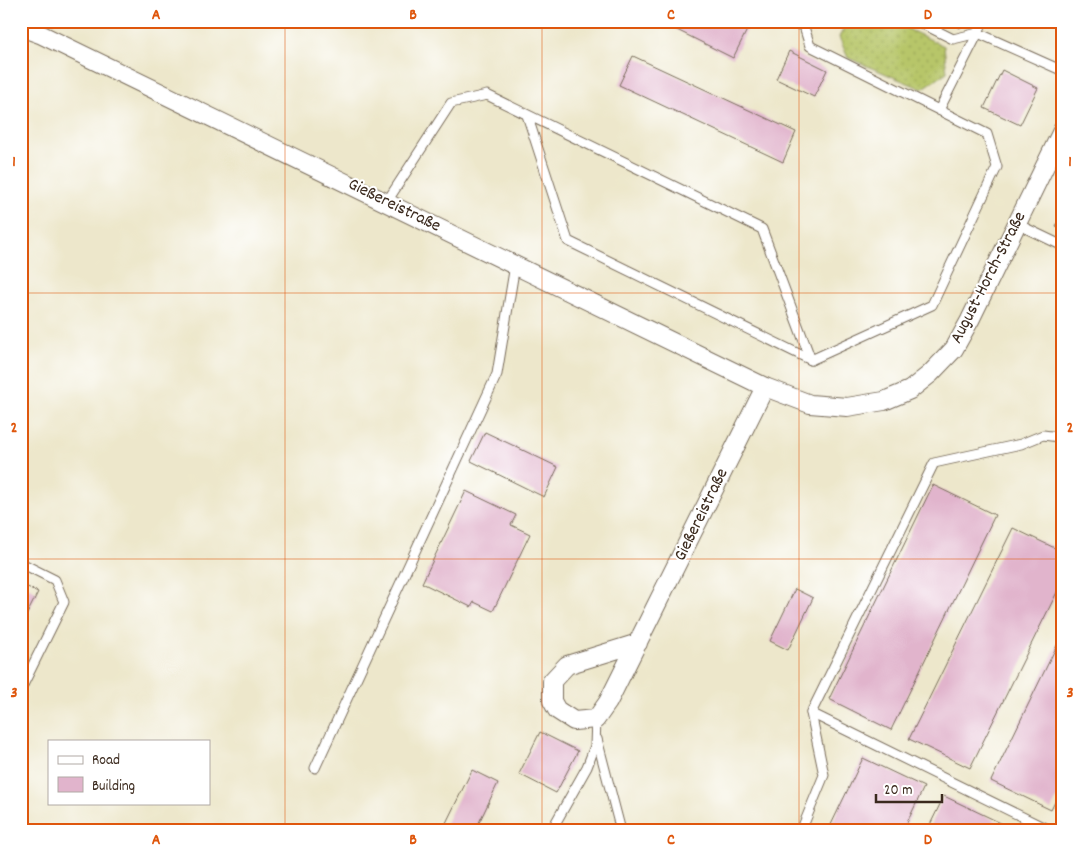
<svg xmlns="http://www.w3.org/2000/svg" width="1084" height="852" font-family="Dekko,sans-serif">
<style>
.grass{fill:url(#grass-dots);stroke:#797844}
.building{fill:#e1b4cc}
.lines{fill:none;stroke-linecap:round;stroke-linejoin:round}
.service-casing{stroke:#796c5b;stroke-width:11}
.minor-casing{stroke:#796c5b;stroke-width:20}
.service{stroke:#fff;stroke-width:9}
.minor{stroke:#fff;stroke-width:18}
.grid{fill:none;stroke:#df570d;stroke-width:1;stroke-opacity:0.55}
.labels{text-anchor:middle;dominant-baseline:central;stroke-width:4;stroke-linejoin:round;paint-order:stroke}
.street-label{font-size:18px;fill:#3b2a1e;stroke:#fff}
.neatline{fill:none;stroke:#df570d;stroke-width:2}
.grid-label{font-size:16px;text-anchor:middle;font-weight:bold;fill:#df570d}
</style>
<defs>
<pattern id="grass-dots" width="8" height="8" patternUnits="userSpaceOnUse" patternTransform="scale(1.25)"><rect width="8" height="8" fill="#b7c669"/><path d="M2 2h.1M6 6h.1" fill="none" stroke="#9eaa5b" stroke-width="1.8" stroke-linecap="round"/></pattern>
</defs>
<rect width="100%" height="100%" fill="#fff"/>
<filter id="ink" filterUnits="userSpaceOnUse"><feTurbulence type="fractalNoise" baseFrequency=".02" numOctaves="2"/><feDisplacementMap in="SourceGraphic" scale="10" xChannelSelector="R" yChannelSelector="G"/><feConvolveMatrix kernelMatrix="1 2 1 2 8 2 1 2 1" color-interpolation-filters="sRGB"/></filter>
<filter id="wash" filterUnits="userSpaceOnUse"><feTurbulence type="fractalNoise" baseFrequency=".0096" numOctaves="4" result="noise"/><feDisplacementMap in="SourceGraphic" scale="20" xChannelSelector="R" yChannelSelector="G"/><feGaussianBlur stdDeviation="1.12" result="paint"/><feColorMatrix in="noise" values="0 0 0 0 0 0 0 0 0 0 0 0 0 0 0 0 0 1.4 0 .05"/><feComposite in="paint" operator="in"/></filter>
<g filter="url(#wash)">
<rect width="100%" height="100%" fill="#ede7cb"/>
<polygon class="grass" points="848,21 891,21 944,46 947,72 922,89 848,58 839,37"/>
<g id="blocks">
<g class="building">
<polygon points="659,21 729,21 747,30 733,58"/>
<polygon points="948,21 964,21 960,28"/>
<polygon points="789,51 827,70 814,97 776,79"/>
<polygon points="633,56 796,132 783,162 619,85"/>
<polygon points="1002,70 1038,88 1020,125 984,108"/>
<polygon points="1063,212 1063,229 1056,226"/>
<polygon points="485,432 558,467 544,497 471,461"/>
<polygon points="933,485 995,515 891,730 829,699"/>
<polygon points="466,491 516,515 511,525 530,534 493,611 474,602 471,607 422,583"/>
<polygon points="1013,528 1063,552 1063,580 970,768 909,739"/>
<polygon points="21,584 38,592 21,626"/>
<polygon points="795,589 813,598 788,650 770,641"/>
<polygon points="1063,633 1063,786 1051,810 991,781"/>
<polygon points="540,732 578,751 556,793 519,774"/>
<polygon points="863,758 924,787 903,831 828,831"/>
<polygon points="472,770 498,783 475,831 442,831"/>
<polygon points="944,796 1005,825 1002,831 927,831"/>
</g>
</g>
</g>
<g filter="url(#ink)">
<use href="#blocks" fill-opacity="0" stroke="#796c5b" stroke-width="1"/>
<g class="lines">
<defs>
<g id="service">
<polyline points="917,21 953,39 978,33"/>
<polyline points="983,21 978,33 1063,71"/>
<polyline points="939,110 978,33"/>
<polyline points="527,115 568,241 811,360"/>
<polyline points="386,203 451,103 487,95 762,229 811,360 932,305 997,167 987,134 810,46 804,27 791,21"/>
<polyline points="1017,224 1063,246"/>
<polyline points="21,563 55,580 64,602 21,689"/>
<polyline points="811,713 1051,831"/>
<polyline points="597,739 621,831"/>
<polyline points="315,768 497,374 515,265"/>
<polyline points="551,831 587,767 595,746 596,719"/>
<polyline points="801,831 824,775 811,713 934,463 1021,444 1043,435 1059,437 1063,435"/>
</g>
<g id="minor">
<polyline points="21,27 40,34 765,387 810,404 847,407 884,401 910,390 930,374 954,349 970,320 1063,129"/>
<polyline points="638,643 567,665 552,681 552,701 557,710 574,721 596,719 608,702 765,387"/>
</g>
</defs>
<use href="#service" class="service-casing"/>
<use href="#minor" class="minor-casing"/>
<use href="#service" class="service"/>
<use href="#minor" class="minor"/>
</g>
</g>
<path class="grid" d="M285,21V831M542,21V831M799,21V831M21,293H1063M21,559H1063"/>
<g class="labels">
<g class="street-label">
<text transform="translate(394 206) rotate(26)">Gießereistraße</text>
<text transform="translate(989 278) rotate(-63)">August-Horch-Straße</text>
<text transform="translate(702 515) rotate(-64)">Gießereistraße</text>
</g>
</g>
<rect width="1084" height="852" fill="none" stroke="#fff" stroke-width="55"/>
<rect x="48" y="740" width="162" height="65" fill="#ffffff" stroke="#b1aaa5"/>
<rect x="58" y="756" width="25" height="8" fill="#ffffff" stroke="#b1aaa5"/>
<text x="92" y="764" font-size="15" fill="#3b2a1e">Road</text>
<rect x="58" y="777" width="25" height="15" fill="#e1b4cc" stroke="#b1aaa5"/>
<text x="92" y="790" font-size="15" fill="#3b2a1e">Building</text>
<path d="M876 794v8h66v-8" fill="none" stroke="#3b2a1e" stroke-width="2.5"/>
<text x="884" y="794" font-size="15" fill="#3b2a1e" stroke="#ffffff" stroke-width="4" paint-order="stroke">20 m</text>
<rect x="28" y="28" width="1028" height="796" class="neatline"/>
<g class="grid-label">
<text x="156" y="19">A</text>
<text x="413" y="19">B</text>
<text x="671" y="19">C</text>
<text x="928" y="19">D</text>
<text x="14" y="166">1</text>
<text x="1070" y="166">1</text>
<text x="14" y="432">2</text>
<text x="1070" y="432">2</text>
<text x="14" y="697">3</text>
<text x="1070" y="697">3</text>
<text x="156" y="844">A</text>
<text x="413" y="844">B</text>
<text x="671" y="844">C</text>
<text x="928" y="844">D</text>
</g>
</svg>
